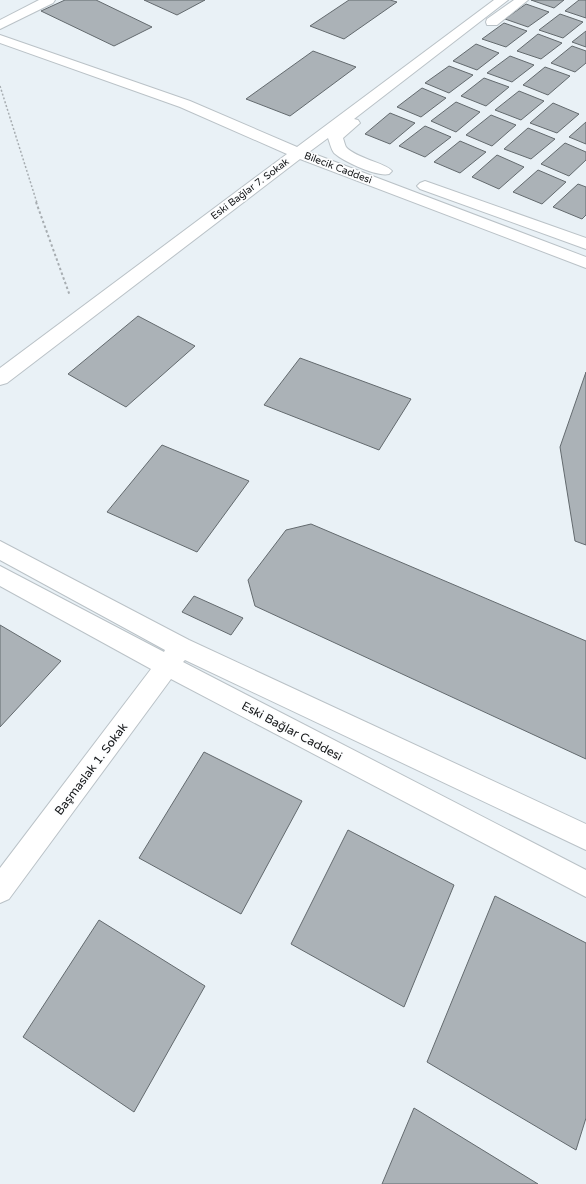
<svg xmlns="http://www.w3.org/2000/svg" width="586" height="1184" font-family="'Varela Round',sans-serif">
<style>
.building{fill:#abb2b7;stroke:#636a6e}
.lines{fill:none;stroke-linecap:round;stroke-linejoin:round}
.minor-casing{stroke:#bac2c7;stroke-width:2}
.path-far1{stroke:#a7adb1;stroke-width:1.5;stroke-dasharray:2 2;stroke-linecap:butt}
.path{stroke:#a7adb1;stroke-width:2;stroke-dasharray:2.5 2.5;stroke-linecap:butt}
.minor{fill:#fff;fill-rule:evenodd}
.labels{text-anchor:middle;dominant-baseline:central;stroke-width:3.5;stroke-linejoin:round;paint-order:stroke}
.far-street-label{font-size:10px;fill:#141618;stroke:#fcfdfe}
.street-label{font-size:12px;fill:#141618;stroke:#fcfdfe}
</style>
<rect width="100%" height="100%" fill="#e9f1f6"/>
<g class="building">
<polygon points="65,0 96,0 152,27 114,46 41,11"/>
<polygon points="144,0 205,0 177,15"/>
<polygon points="349,0 390,0 397,2 344,39 310,26"/>
<polygon points="531,0 564,0 554,8"/>
<polygon points="579,0 586,0 586,18 565,11"/>
<polygon points="526,4 549,12 528,27 505,19"/>
<polygon points="560,14 583,22 563,38 539,30"/>
<polygon points="504,23 527,31 506,47 482,39"/>
<polygon points="586,31 586,47 572,42"/>
<polygon points="538,34 562,43 541,59 517,51"/>
<polygon points="476,44 499,53 477,70 453,61"/>
<polygon points="572,46 586,51 586,63 575,72 551,63"/>
<polygon points="313,51 356,67 290,116 246,99"/>
<polygon points="510,56 534,65 512,82 487,73"/>
<polygon points="449,66 473,75 449,93 425,83"/>
<polygon points="545,67 570,76 548,95 523,85"/>
<polygon points="484,78 509,87 486,106 461,96"/>
<polygon points="422,88 446,98 421,117 397,107"/>
<polygon points="519,91 544,101 521,120 495,110"/>
<polygon points="456,102 480,112 456,132 431,121"/>
<polygon points="553,103 579,114 557,133 530,123"/>
<polygon points="390,113 415,123 390,144 365,134"/>
<polygon points="491,115 516,125 492,146 466,135"/>
<polygon points="586,122 586,144 569,137"/>
<polygon points="425,126 451,137 425,157 399,146"/>
<polygon points="528,128 555,139 531,159 504,149"/>
<polygon points="460,141 486,152 460,173 434,162"/>
<polygon points="565,143 586,152 586,160 569,176 541,164"/>
<polygon points="497,155 524,167 499,189 472,177"/>
<polygon points="538,170 566,182 542,204 513,192"/>
<polygon points="578,184 586,187 586,215 582,219 553,207"/>
<polygon points="138,316 195,346 126,407 68,374"/>
<polygon points="300,358 411,399 379,450 264,405"/>
<polygon points="586,372 586,545 575,541 560,447"/>
<polygon points="162,445 249,481 197,552 107,512"/>
<polygon points="311,524 586,641 586,759 255,606 248,580 286,530"/>
<polygon points="194,596 243,618 231,635 182,612"/>
<polygon points="0,625 61,661 0,727"/>
<polygon points="204,752 302,801 241,914 139,858"/>
<polygon points="348,830 454,885 404,1007 291,944"/>
<polygon points="495,896 586,943 586,1118 576,1150 427,1062"/>
<polygon points="99,920 205,986 134,1112 23,1037"/>
<polygon points="414,1108 538,1184 382,1184"/>
</g>
<g class="lines">
<defs>
<g id="minor">
<polygon points="39,0 55,0 53,3 0,29 0,20"/>
<path d="M494,0H508L354,119L358,120L360,123L343,138C344,141 345,145 346,147C355,158 386,163 392,171L389,174C377,177 344,162 334,153C331,149 330,143 328,138L309,152L586,257V268L300,159L7,383L0,385V368L287,154L180,107L0,43V35L190,101L297,147Z"/>
<polygon points="514,0 528,0 497,25 487,25 486,22 487,19"/>
<polygon points="425,181 586,238 586,249 420,189 417,186 420,183"/>
<polygon points="0,541 189,640 586,824 586,850 185,660 183,662 586,870 586,897 171,679 9,899 0,903 0,868 151,669 0,586 0,566 164,652 165,650 0,560"/>
</g>
</defs>
<use href="#minor" class="minor-casing"/>
<polyline class="path-far1" points="0,86 37,203"/>
<polyline class="path" points="36,202 70,296"/>
<use href="#minor" class="minor"/>
</g>
<g class="labels">
<g class="far-street-label">
<text transform="translate(338 168) rotate(21)">Bilecik Caddesi</text>
<text transform="translate(250 189) rotate(-37)">Eski Bağlar 7. Sokak</text>
</g>
<g class="street-label">
<text transform="translate(292 731) rotate(28)">Eski Bağlar Caddesi</text>
<text transform="translate(91 769) rotate(-53)">Başmaslak 1. Sokak</text>
</g>
</g>
</svg>
